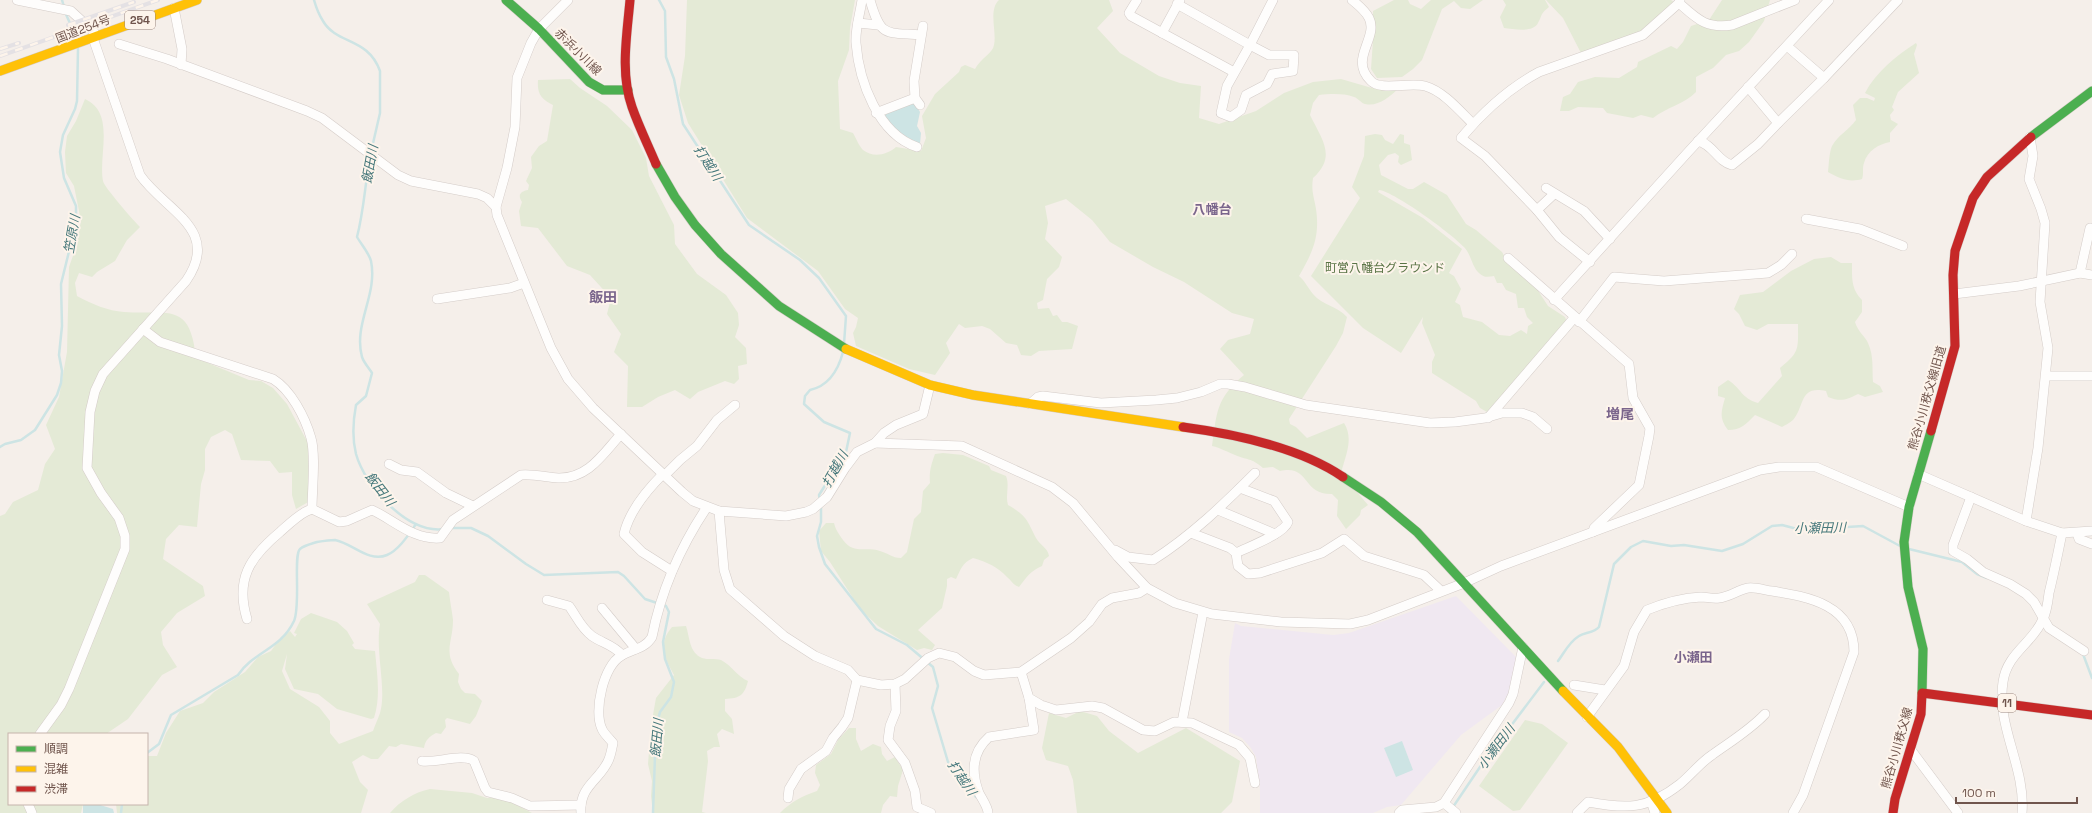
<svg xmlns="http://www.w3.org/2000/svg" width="2092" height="813" font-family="'Space Grotesk','Noto Sans JP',sans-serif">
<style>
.education{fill:#f0e8f1}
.green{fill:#e4ead6;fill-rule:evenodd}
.water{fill:#cde4e4}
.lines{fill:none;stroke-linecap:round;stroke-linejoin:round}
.stream{stroke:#cde4e4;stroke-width:2.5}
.street-casing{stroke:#d4ccc8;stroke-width:10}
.fast-casing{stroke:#d4cbc6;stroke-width:10}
.slow-casing{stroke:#d4cbc6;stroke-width:10}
.jam-casing{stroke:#d4cbc6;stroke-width:10}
.street{stroke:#fefdfc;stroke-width:9}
.fast{stroke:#4caf50;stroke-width:9}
.slow{stroke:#ffc107;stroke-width:9}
.jam{stroke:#c62828;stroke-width:9}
.rail-casing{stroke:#e4e1e4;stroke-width:4}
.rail{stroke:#fdf4eb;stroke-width:2.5;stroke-dasharray:8;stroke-linecap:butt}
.labels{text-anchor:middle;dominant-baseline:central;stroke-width:4;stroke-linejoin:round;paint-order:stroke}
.shield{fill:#fdf4eb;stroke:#9a857c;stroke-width:1}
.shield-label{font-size:11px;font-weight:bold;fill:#70554d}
.street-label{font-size:12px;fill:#70554d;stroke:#fdf4eb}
.park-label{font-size:12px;fill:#5a7446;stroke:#fdf4eb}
.water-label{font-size:13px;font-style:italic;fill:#46787b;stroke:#fdf4eb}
.neighbourhood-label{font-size:13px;font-weight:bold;fill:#7a658c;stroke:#fdf4eb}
.quarter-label{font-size:14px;font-weight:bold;fill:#7a658c;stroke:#fdf4eb}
</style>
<rect width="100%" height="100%" fill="#f5efea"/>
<polygon class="education" points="1456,596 1516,657 1512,686 1502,705 1461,735 1401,805 1387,807 1373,813 1260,813 1260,790 1256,757 1251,748 1242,738 1229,732 1229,659 1235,623 1241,626 1333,635 1349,633"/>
<g class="green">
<path d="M687,0H855L850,28L849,50L838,81L840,129L853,133C856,138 859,146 863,150C873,158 887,155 896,147L921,151L926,138L922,116L935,94L959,72L961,67L965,65L975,69C980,59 993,53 994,45C997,32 988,10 999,0H1109L1113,11L1097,28L1120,53L1159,76L1180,83L1201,86L1199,118L1219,124L1256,111L1284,93L1313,82L1341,79L1372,88L1398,89C1389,97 1378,107 1365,104C1361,103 1358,98 1354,97C1343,93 1330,94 1319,95L1313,103L1310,115C1322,140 1337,156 1313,178C1311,191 1314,197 1316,209C1320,236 1313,252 1299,276C1305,281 1308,288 1313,294C1322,305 1337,306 1347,317L1343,333L1336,346L1289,419L1290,424L1296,427L1307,438L1344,423C1353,437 1347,452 1343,466C1341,471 1342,477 1343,482L1357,492L1368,505L1361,510L1360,515L1346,529L1337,516L1338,500L1332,494C1302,495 1310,464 1280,471L1273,467L1263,468C1250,457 1249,461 1235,455C1227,452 1221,448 1212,446C1217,411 1216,399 1244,375L1220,349L1228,340L1250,334L1254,319L1232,313L1184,282L1153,267L1110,242L1092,220L1066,199L1045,206L1048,223L1045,239L1062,257L1059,267L1047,279L1043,300L1037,303L1038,309L1049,308L1053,316L1057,315L1062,322H1067L1078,326L1072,349L1039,351L1031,356L1021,355L1017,345L1006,343L990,329L982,326L965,328L959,324L946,343L950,353L935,375L909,369L856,346L853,333L856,327L858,318L845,309L818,271L747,218L688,123L679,95L685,56Z"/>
<polygon points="1394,0 1408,0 1410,4 1421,9 1431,0 1483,0 1470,9 1461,8 1454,1 1442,9 1422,60 1413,69 1402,77 1377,78 1371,69 1373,40 1373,11"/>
<path d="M1503,0H1545L1549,7C1539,15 1543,15 1538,23C1533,33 1514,29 1504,28L1500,17L1506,5Z"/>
<polygon points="1546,0 1671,0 1674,2 1642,32 1581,53 1563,18"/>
<path d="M1722,0H1770L1764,21L1749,42L1739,51L1726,55L1713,68L1696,77V92C1683,105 1667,107 1653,118L1641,115L1633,118L1607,113L1603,108L1578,107L1569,111H1560L1563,97L1570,94L1578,82L1595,77L1619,78L1637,67L1638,62L1671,46L1677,49L1683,42L1691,26L1709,20Z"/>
<path d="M1916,43L1917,45L1914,54L1919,73L1898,92L1892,107L1894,110L1890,115L1891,120L1898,124L1890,133V142C1879,144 1867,151 1864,163C1862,168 1864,174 1862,179C1849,183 1839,178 1828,172C1829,164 1829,153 1832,146C1838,135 1849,130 1856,120L1853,105L1860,98H1867L1874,101L1875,98L1865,93C1876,72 1896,56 1916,43Z"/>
<path d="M570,79L580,88L607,106L632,130L646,158L649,176L674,225L675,244L697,274L726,295L738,313L739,325L735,337L746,348L747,364L738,366L739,379L734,384L725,381L698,392L690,399L675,390L658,397L642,407H627L628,366L614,352L621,334L607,314L611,298L590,275L567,266L538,228L521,226L519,211L522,202C517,195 521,191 528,190L529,185L526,181L532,168L531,157L539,146L547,141L553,105C541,99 537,94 538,80Z"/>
<path d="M85,99C116,113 98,155 103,181C104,187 134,221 140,227L127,240L115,261L97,272L92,277L79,273L75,283L77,296C92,304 108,311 124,312C169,315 190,301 196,358L249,380L261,381L273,388L287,404L308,443L310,501L296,509L292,495V472L279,473L270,461L241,460L232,434L225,430L211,437L205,449V470L201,484L197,527L179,525L166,539L163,559L203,586L205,596L177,613L161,632L163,645L177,667L162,675L128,719L106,734H9V804H83L81,813H0V516L5,514L13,502L38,490L45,464L55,449L46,425L59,397L67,352L69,267L75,250L81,221L74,186L66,173L65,152L67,136L76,121Z"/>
<path d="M1375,134L1382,135L1385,140L1393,144L1400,134L1404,135V143L1410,145L1412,160L1401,165L1398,162L1399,156L1395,153L1388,155L1379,165L1381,175L1408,189H1413L1424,182L1447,195L1466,224L1476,230L1502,252L1508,263L1537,289L1548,306L1565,317L1567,322L1487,412L1480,408L1476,401L1432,373V362L1435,355L1422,323L1423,317L1401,353L1363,328L1311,276L1360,198L1352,187L1364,156L1365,136ZM1379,190C1395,192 1452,234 1464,247C1471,254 1472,267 1479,273C1484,278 1488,277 1494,276L1497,283H1502L1506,290L1516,294L1518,308H1524L1527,317L1533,323L1528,326L1527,334L1521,330L1510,336L1499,335L1482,322L1463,317L1460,305L1455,302L1461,289L1454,276L1449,273L1462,249L1423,218L1378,192Z"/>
<path d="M1831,257L1841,263H1852C1852,278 1851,289 1862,300V312L1855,322C1858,332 1865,336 1868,343C1874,356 1872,369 1873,382L1880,386L1883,392L1865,397L1858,394C1846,400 1841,402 1828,397L1826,391C1799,385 1805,406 1793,420C1790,423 1785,425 1782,427L1755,415C1746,424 1741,430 1728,430C1719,418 1721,412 1725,398L1718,396V387L1728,380C1741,388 1741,398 1758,403L1782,376L1780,368C1800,352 1798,349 1798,324H1768L1757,330L1745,326L1739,314L1734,309L1740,295L1763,292L1791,271L1814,259Z"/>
<path d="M943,453L963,455L989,466L991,470L1006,476C1010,486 1005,495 1008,505C1027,516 1027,520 1036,538C1040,545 1048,548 1049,556L1044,560L1042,566C1030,571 1026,578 1019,587C1013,585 1012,581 1007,577C998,567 987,562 973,558C962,563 961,569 956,579L951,577L947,579V586L942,608L918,630L935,645L932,650L924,648L917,650L878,626L860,609L830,562L821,551L819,531L826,523H834C836,531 839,534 843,540C854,555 865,546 880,551C888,553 892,558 901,558L907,552L914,519L921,512L923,491L930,483C929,472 931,465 935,454Z"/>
<path d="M419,575H425L449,592C450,602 452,611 453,620C453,643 442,652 459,674L458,682L461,689L465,693L475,694L482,701L476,716L470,724L447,718L445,720L446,727L441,734L436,733C430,736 425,740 424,748L401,744L396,747L389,746L378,759H371L363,755L352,762L360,782L368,790L361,813H117L116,804H147V756H157L166,733L180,711L203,703L214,692L245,672L258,657L271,651L281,637L290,631L295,637L297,634L294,633L301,619L311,613L337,622L347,631L354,643L352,645L355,649L375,651C377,674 381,696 374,718L371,719L337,709L318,694L294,689L285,669L287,654L282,671L290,689L319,707L330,721V733L339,744L373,731C375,725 378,719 380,713C387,689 375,652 380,624L367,604L415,582Z"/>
<path d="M686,626C690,638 689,652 702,658C708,660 715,658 721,660C731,665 738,677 748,681C744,696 740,698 725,699V711L732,719L734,734L722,729L717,734L720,747H714L707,751L708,761L702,812L706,813H653L651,796L652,781L648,764L651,726L656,698L674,675C665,658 657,645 672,627Z"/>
<polygon points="1080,711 1097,716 1109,731 1138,753 1186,728 1240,761 1232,802 1221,813 1077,813 1073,780 1068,766 1046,760 1042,748 1049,713 1066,718"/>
<polygon points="1525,720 1542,724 1568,743 1520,810 1513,811 1479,786"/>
<path d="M849,728H856V739L861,751L873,744L881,747L882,754L887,761L895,757L903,770L898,786L897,797L890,796L883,805L881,813H780C791,802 802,796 817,791L820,785L815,773L816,765L831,754L838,740Z"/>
<path d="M430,789L472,793L487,798L501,797L532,813H390C400,801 415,792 430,789Z"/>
</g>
<g class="water">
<polygon points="914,102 920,112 917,126 921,133 920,144 899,133 884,117 886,114"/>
<polygon points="1402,741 1413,770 1396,777 1384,748"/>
<polygon points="83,804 97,804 113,809 114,813 83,813"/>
</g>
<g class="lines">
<g class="stream">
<polyline points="62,0 64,7"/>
<path d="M314,0C316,7 319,15 323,21C337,45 368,37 380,71V113L371,152"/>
<polyline points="659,0 665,11 666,57 674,79 683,124 749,225 800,260 819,278 846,316 844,344"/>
<polyline points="65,12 76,37"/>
<path d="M370,157C365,184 364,210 357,237C361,244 369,253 371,261C378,295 353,324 362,357C364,363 369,368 372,373L366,396L356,405C353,421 352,438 356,454C365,486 407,534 444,529"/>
<polyline points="0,447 5,444 21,440 35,430 57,395 61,383 62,371 59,355 62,326 61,284 76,223 76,206 64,178 60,152 63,135 75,109 77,101 78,49"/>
<path d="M820,500L819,495L846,452L850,433L824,422L804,404L805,396L810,390C828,386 838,371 843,352"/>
<polyline points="821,505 821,522 817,536 819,547 825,564 876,629 907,645 933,667 938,686 932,708 948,762 960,774 976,797"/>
<polyline points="451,528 471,528 488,536 526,564 544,575 618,572 624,576 645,599 666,606 669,612 663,642 665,659 674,682 671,697 660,712 656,727 653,813"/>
<polyline points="1909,549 1962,562 1977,574 1987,578"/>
<polyline points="2083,654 2092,678"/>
<path d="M1558,661C1564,653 1569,642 1579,636C1585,632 1594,633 1599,627L1614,564L1631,547L1643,541L1671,546L1684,545L1722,551L1743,544L1772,526L1782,525L1801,530L1863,526L1900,546"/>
<path d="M147,753L159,744L171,715L238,675C253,652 281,649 294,621C301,605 293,555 300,549C305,545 311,544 317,542C323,541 330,540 335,540C352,543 369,563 387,555C399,550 409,534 416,524"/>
<polyline points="121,813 122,804"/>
<polyline points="1449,813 1482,764 1544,682"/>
</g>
<defs>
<g id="street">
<polyline points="17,0 71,11 94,32"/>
<polyline points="568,0 539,29 531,43 517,78 515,127 507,168 496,207 497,215 551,348 568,379 593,408 682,492 693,501 719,511 786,516 806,512 813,509 827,497 845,468 857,452 875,443 884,433 896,425 923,414 930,385"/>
<path d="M862,0C860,14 855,29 856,43C859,81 878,134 917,147"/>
<path d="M870,0C881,38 885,32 921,35"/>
<polyline points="1137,0 1129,13 1131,16 1234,72"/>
<path d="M1352,0C1358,5 1365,10 1369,18C1379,38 1348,59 1371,81C1380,91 1410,82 1425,86C1443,91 1459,110 1473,124"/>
<path d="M1679,3C1697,19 1706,29 1732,25L1795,0"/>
<polyline points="1177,4 1250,45 1273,0"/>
<polyline points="174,8 182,49 181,65"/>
<polyline points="858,23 878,25"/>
<polyline points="1162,33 1180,0"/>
<polyline points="119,44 167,59 307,111 322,118 398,175 411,181 478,194 487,198 496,207"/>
<polygon points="1250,45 1269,55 1294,55 1293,71 1272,74 1267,84 1246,95 1241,110 1231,117 1221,113 1227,86"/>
<polyline points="1824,78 1898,0"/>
<polyline points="920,105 915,98 914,81 923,26"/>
<polyline points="876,113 915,98"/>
<polyline points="1778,123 1824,78 1787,46"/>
<path d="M1698,141C1713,144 1718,162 1732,165L1758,144L1778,123L1748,87"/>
<polyline points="1546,188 1584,211 1610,239"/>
<polyline points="1537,210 1554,194"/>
<polyline points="1806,219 1860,229 1903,246"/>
<polyline points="1508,258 1629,364 1633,398 1650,428 1649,436 1639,485 1594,528 1593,532"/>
<path d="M1590,262L1559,237L1537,210L1485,156L1461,138C1483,112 1509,88 1539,72L1643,35L1679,3L1680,0"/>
<polyline points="2080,273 2090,228 2092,229"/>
<polyline points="1954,294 2019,286 2080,273 2092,275"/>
<polyline points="437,299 510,288 524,283"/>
<polyline points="1554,300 1689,151 1829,0"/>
<polyline points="1579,322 1614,277 1664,281 1768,273 1781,265 1792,254"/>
<path d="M143,329L160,342L273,379C291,390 305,417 311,438C316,455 312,490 312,509"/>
<polyline points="2046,376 2092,376"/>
<polyline points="1030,404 1038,397 1043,396 1101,403 1156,400 1177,398 1201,392 1220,384 1228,384 1245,387 1306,405 1430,423 1455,422 1485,418 1502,413 1522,413 1533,417 1547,429"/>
<polyline points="1488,418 1574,318"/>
<polyline points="875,443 962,446 1052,487 1073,503 1118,557 1147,588 1175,603 1212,614 1281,622 1350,624 1368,620 1464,583 1501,566 1760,470 1779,467 1816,467 1909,507"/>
<polyline points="389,464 401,470 417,472 446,493 473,506"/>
<path d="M663,474C647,490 629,512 624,534L642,552L672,571"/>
<polyline points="1918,474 2026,521 2062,533 2092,531"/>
<polyline points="665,475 680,460 697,446 717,420 735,405"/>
<polyline points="1971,497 1953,545 1953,551 1967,559 1983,572 2010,584 2026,594 2034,602 2049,628 2084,651"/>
<polyline points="1218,510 1275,534"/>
<polyline points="719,511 724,570 730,589 784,636 815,656 848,670 857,680 881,685 895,684 905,679 928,658 939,653 955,657 974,671 984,675 1021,672 1071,638 1089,622 1102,604 1112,598 1139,593 1147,588"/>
<polyline points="2026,521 2038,448 2048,348 2040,302 2045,223 2041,209 2029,179 2033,156 2030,137"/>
<polyline points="1191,533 1230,548 1236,553 1238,566 1248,574 1260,573 1322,553 1344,539 1364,556 1424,575 1441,591"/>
<polyline points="2077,533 2079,539 2092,544"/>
<path d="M1115,550L1128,557L1153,560C1191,536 1224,504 1255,473"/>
<path d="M1236,553C1248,547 1284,534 1288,522L1274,501L1240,488"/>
<path d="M547,600L569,606C577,617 581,628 592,636C602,643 614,645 622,655"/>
<polyline points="602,608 636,649"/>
<path d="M247,619C235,579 250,557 280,532C289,524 297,516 307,511L312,509L339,522L347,521L372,510C394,520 413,540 440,538L453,520L521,475C534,474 545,477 558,478C588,479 603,454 621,434"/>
<polyline points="1021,672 1029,698 1041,705 1056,710 1092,706 1103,708 1143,730 1155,731 1174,722 1192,723 1239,745 1250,758 1255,783"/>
<polyline points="895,684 896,711 890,726 888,740 905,763 915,791 917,807 931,813"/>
<polyline points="1574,685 1605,690"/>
<path d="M1587,717L1624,666L1634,632L1647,610C1664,603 1682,598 1701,597C1707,597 1713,599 1719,598C1729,597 1738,590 1748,588C1756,587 1764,590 1772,591C1809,597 1854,605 1854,652L1803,795L1793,813"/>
<polyline points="1182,722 1203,612"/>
<path d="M40,734L61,705L69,689L125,549V536L119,518L101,493L87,468L90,412L95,391L103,374L186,281C222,229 165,211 140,175L93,38"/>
<polyline points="1911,750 1958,813"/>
<path d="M422,761C437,763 463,753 474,761L485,788L488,792L512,798L530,806L581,805"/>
<polyline points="788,798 789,789 801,769 826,751 833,738 842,727 848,718 857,680"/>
<polyline points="1651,801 1655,813"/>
<polyline points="1444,803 1509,703 1513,694 1523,647"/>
<polyline points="28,804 32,813"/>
<path d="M581,813C579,785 601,780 609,759C611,754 612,748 613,743C610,739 604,734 602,729C593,711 604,665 621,656C632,649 645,649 652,637C661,591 681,546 707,507"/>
<path d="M988,813C988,807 982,799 979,793C971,772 972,752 989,737L1034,730L1029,698"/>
<polyline points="1399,813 1402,810 1436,807 1444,803 1456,813"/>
<path d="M1577,813L1588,802C1626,809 1647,810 1680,784C1691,775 1700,763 1712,755C1730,742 1750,730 1765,714"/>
<path d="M2022,813C2026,768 1996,726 2003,682C2007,653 2033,643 2043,619C2047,611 2048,601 2049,593C2054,573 2058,553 2062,533"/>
</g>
<g id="fast">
<polyline points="506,0 539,29 589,82 603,90 628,90"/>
<polyline points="2031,137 2092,91"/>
<polyline points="656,164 675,197 695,225 721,254 779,306 846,349"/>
<polyline points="1343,477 1381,502 1417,532 1563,691"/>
<polyline points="1922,693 1923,649 1908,587 1904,542 1909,507 1931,431"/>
</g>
<g id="slow">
<polyline points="0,71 197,0"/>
<polyline points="846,349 930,385 973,395 1183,427"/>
<polyline points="1563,691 1618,747 1667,813"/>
</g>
<g id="jam">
<path d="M630,0C627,35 620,73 632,107C639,127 648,145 656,164"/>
<path d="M1183,427C1235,434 1299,447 1343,477"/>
<polyline points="1931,431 1955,346 1953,275 1955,251 1973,198 1987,177 2031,137"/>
<polyline points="1893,813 1895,799 1921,714 1922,693 2092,715"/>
</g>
</defs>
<use href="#street" class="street-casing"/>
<use href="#fast" class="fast-casing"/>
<use href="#slow" class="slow-casing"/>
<use href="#jam" class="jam-casing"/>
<use href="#street" class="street"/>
<use href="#fast" class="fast"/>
<use href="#slow" class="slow"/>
<use href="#jam" class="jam"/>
<defs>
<g id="rail">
<polyline points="68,25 134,2"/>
<polyline points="0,49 19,43"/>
<polyline points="0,56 158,0"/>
</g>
</defs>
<use href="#rail" class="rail-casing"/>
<use href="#rail" class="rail"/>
</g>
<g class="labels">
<g class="shield">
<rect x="125" y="11" width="30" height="18" rx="3"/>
<rect x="1998" y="694" width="18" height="18" rx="3"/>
</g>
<g class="shield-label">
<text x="140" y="20">254</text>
<text x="2007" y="703">11</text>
</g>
<g class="street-label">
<text transform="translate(83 29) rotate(-21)">国道254号</text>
<text transform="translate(578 52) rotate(45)">赤浜小川線</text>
<text transform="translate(1927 398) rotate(-74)">熊谷小川秩父線旧道</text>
<text transform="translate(1897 748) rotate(-74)">熊谷小川秩父線</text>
</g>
<g class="park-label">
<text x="1385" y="268">町営八幡台グラウンド</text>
</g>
<g class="water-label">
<text transform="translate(708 163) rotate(57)">打越川</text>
<text transform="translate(370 164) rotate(-80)">飯田川</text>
<text transform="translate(72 234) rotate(-80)">笠原川</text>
<text transform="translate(835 469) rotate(-61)">打越川</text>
<text transform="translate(380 489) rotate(52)">飯田川</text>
<text transform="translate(1820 528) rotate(-1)">小瀬田川</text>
<text transform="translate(657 738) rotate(-85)">飯田川</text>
<text transform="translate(1496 747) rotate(-53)">小瀬田川</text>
<text transform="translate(962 778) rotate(55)">打越川</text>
</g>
<g class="neighbourhood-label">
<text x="1212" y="209">八幡台</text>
<text x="1693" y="657">小瀬田</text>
</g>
<g class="quarter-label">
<text x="603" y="297">飯田</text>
<text x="1620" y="414">増尾</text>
</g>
</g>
<rect x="8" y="733" width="140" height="72" fill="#fdf4eb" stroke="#c5b4ac"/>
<rect x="16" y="746" width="20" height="6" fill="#4caf50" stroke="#c5b4ac"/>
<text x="44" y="753" font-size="12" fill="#70554d">順調</text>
<rect x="16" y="766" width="20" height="6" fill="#ffc107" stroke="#c5b4ac"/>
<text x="44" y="773" font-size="12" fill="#70554d">混雑</text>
<rect x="16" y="786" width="20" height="6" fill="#c62828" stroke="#c5b4ac"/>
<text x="44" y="793" font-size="12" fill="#70554d">渋滞</text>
<path d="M1956 797v6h121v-6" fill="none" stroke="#70554d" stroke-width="2"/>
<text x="1962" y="797" font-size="12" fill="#70554d" stroke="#fdf4eb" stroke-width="3" paint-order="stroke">100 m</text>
</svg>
